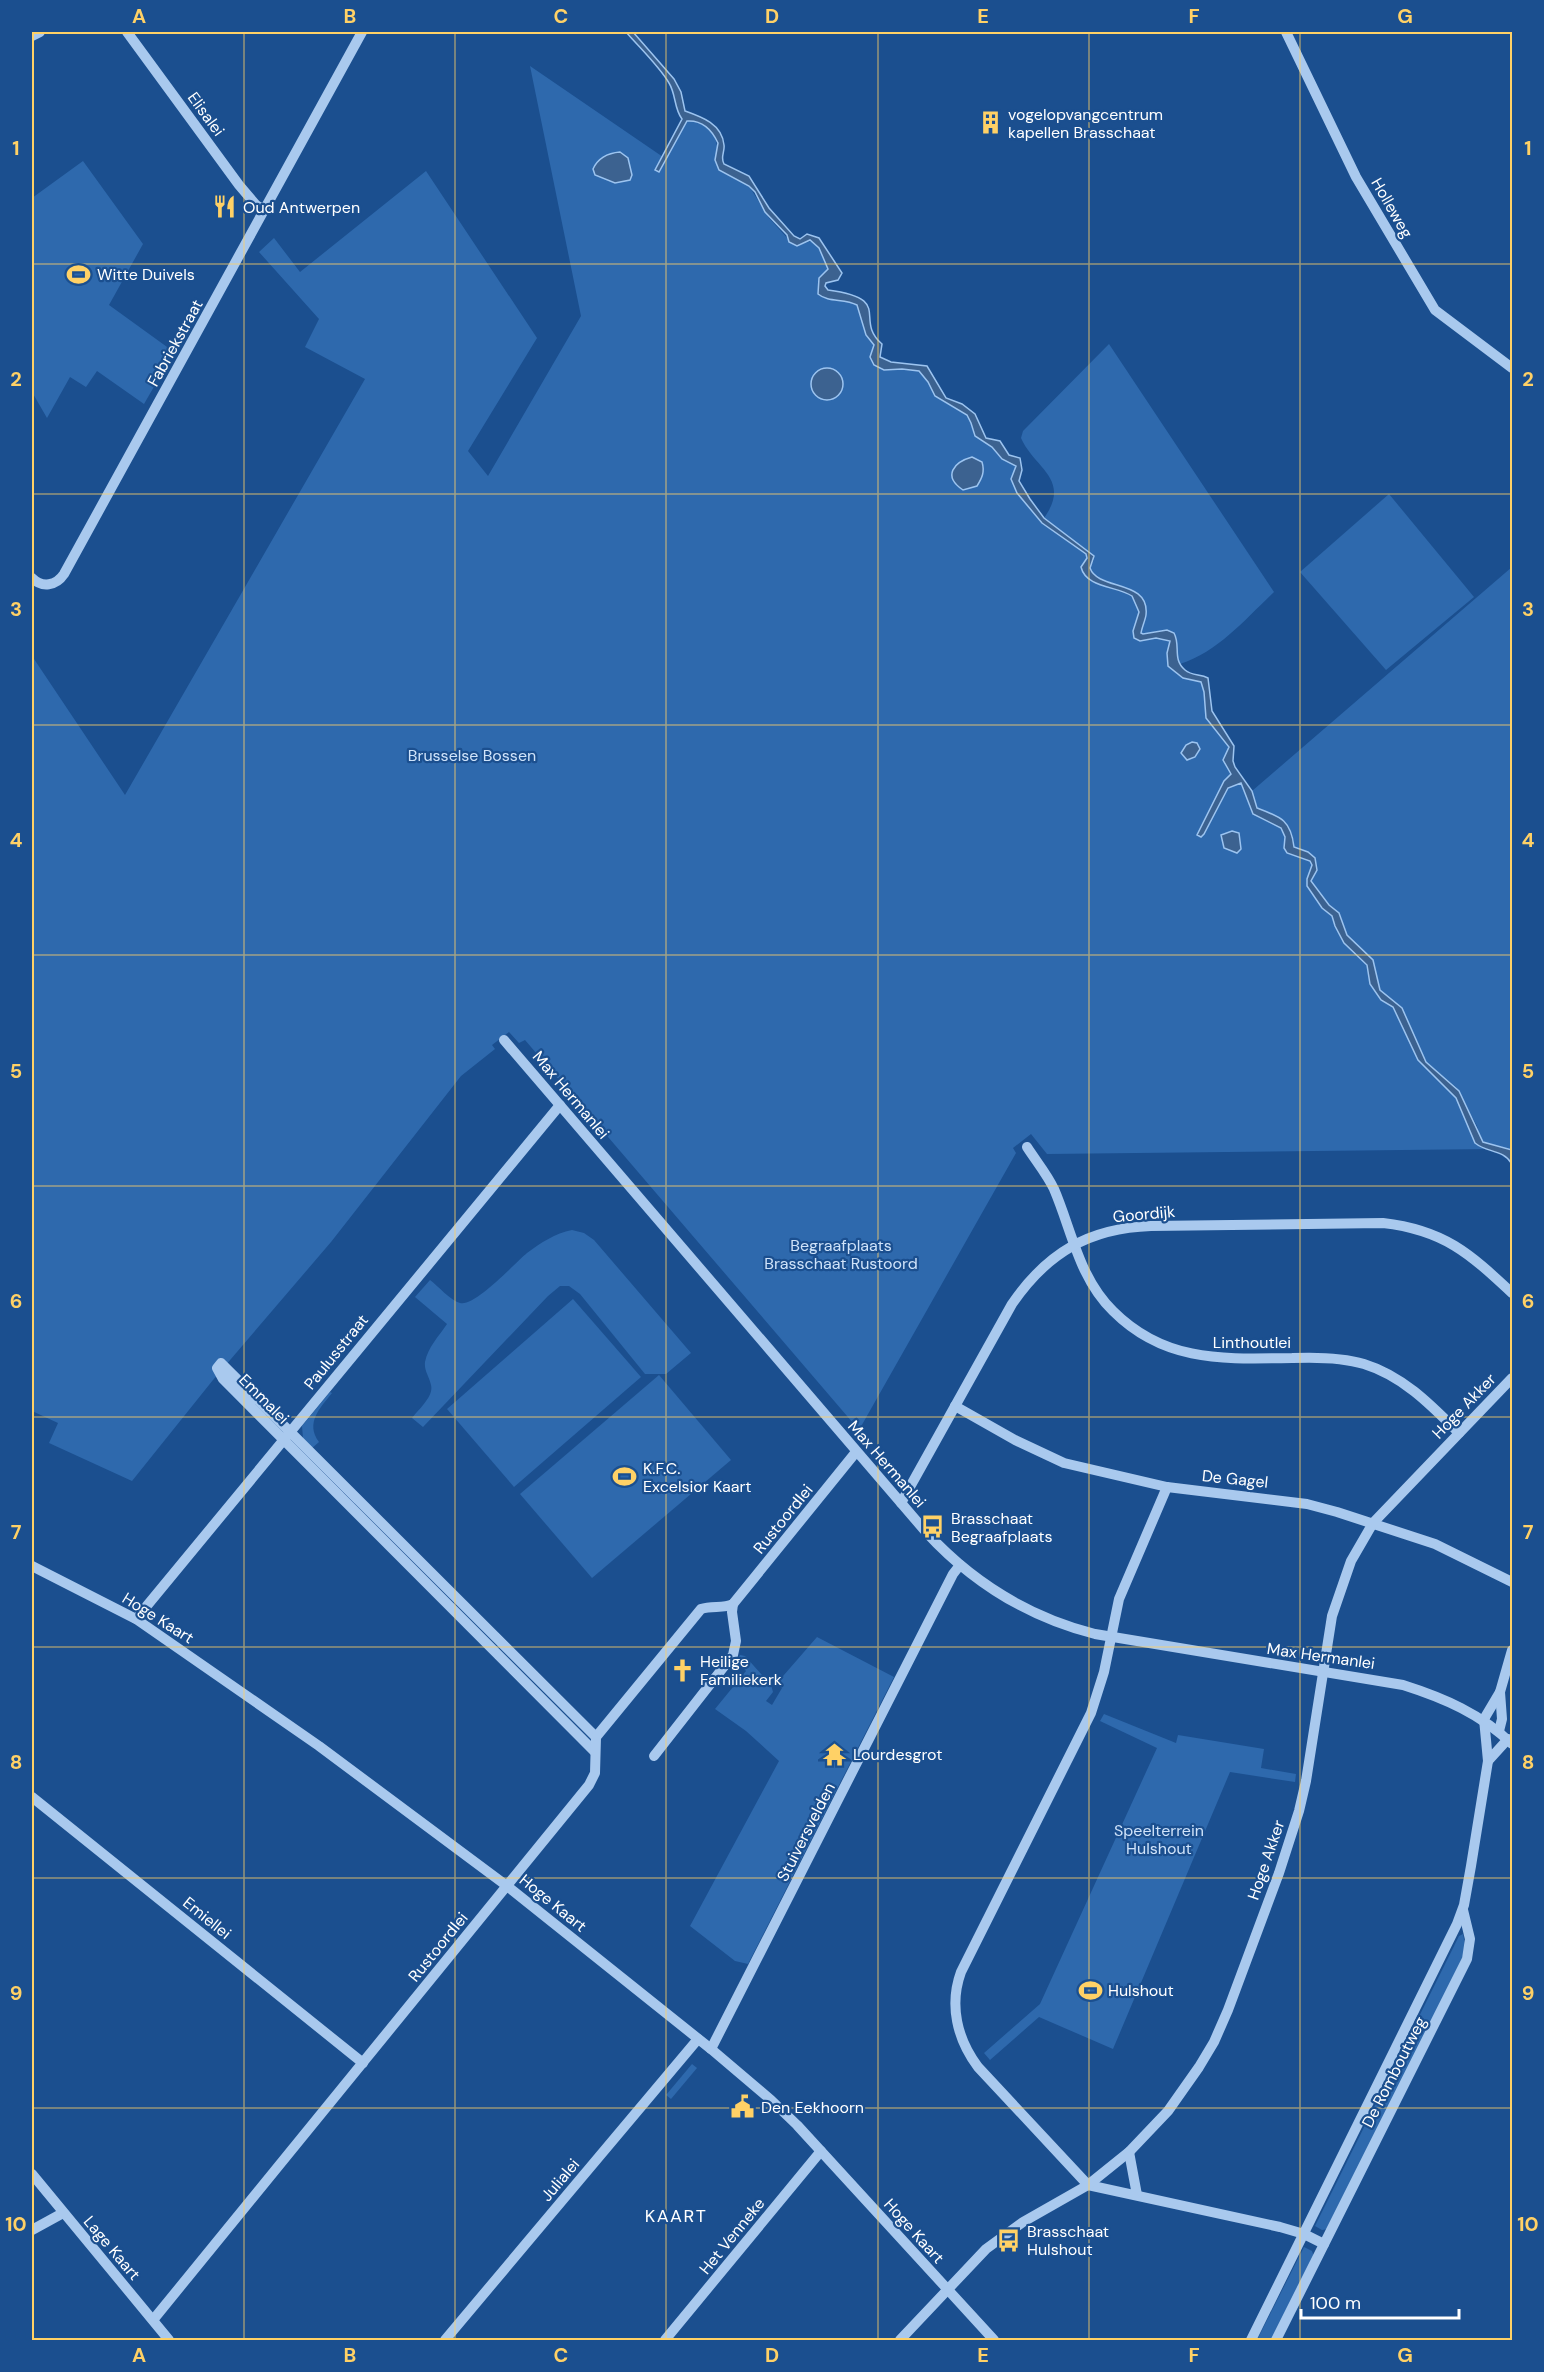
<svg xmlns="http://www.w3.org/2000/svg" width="1544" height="2372" font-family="'DM Sans',sans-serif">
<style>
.green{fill:#2e69ad}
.water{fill:#3c6290;stroke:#9cc4f0;stroke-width:1.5}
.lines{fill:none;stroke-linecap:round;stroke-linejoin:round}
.minor{stroke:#a9c9ee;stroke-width:10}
.grid{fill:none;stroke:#ffd166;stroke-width:1.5;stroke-opacity:0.55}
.labels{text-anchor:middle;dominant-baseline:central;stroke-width:4.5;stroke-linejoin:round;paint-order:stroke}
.street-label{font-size:16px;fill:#fff;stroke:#1b4f8f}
.poi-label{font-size:16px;fill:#fff;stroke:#1b4f8f;text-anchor:start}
.park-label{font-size:16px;fill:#cfe3fa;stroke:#1b4f8f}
.neighbourhood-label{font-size:18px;letter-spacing:1.5px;fill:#fff;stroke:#1b4f8f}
.neatline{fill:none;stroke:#ffd166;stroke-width:2}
.grid-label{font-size:20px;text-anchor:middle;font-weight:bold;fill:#ffd166}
</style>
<rect width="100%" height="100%" fill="#1b4f8f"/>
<g class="green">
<path d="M530,66L663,157L655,170L658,172L687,121C717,119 719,148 719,170L749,186L769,218L789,240L798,245L812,241L819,248L828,269L819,278L818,294C829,303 844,298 857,304L868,338L874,345V365L884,370L902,369L919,371L928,382L935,396L967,415L971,423L974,436L992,447L998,455L1017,466L1011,479L1017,493L1042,523L1086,554L1087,558L1083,563L1091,581L1132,596L1139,612L1133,631L1134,638L1140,641L1156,638L1169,640L1171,642L1167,653L1168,666L1181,677L1201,682L1204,692L1206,718L1228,745L1229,750L1224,757C1232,770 1241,783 1247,797C1250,803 1249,810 1254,814C1269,827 1289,820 1284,848L1289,854L1310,860L1312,865L1307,879V886L1322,908L1332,916L1335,926L1344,943L1367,965L1370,984L1381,1000L1393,1007L1418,1060L1456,1098L1475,1143L1491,1149L1047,1154L1031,1134L1013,1148L1016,1153L859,1430L525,1040L519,1043L509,1032L492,1045L495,1049L461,1076L331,1242L213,1380L132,1481L49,1443L58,1423L32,1411V656L125,795L365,379L305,347L319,319L259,252L274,238L300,272L426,171L537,338L468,451L488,476L581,316Z"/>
<polygon points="83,161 143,244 109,305 174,352 144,404 97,371 86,387 70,377 47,418 32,392 32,198"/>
<path d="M1109,344L1274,592C1244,620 1219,651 1180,664L1176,658L1177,648L1166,630L1143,634L1141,633L1144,622L1136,592L1097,577L1089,568L1094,560L1044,518C1072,479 1034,468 1021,438L1023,431Z"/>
<polygon points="1389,494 1474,597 1386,670 1300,572"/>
<path d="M1512,567V1150L1481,1141L1477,1126L1456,1087L1426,1062L1402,1008L1380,990L1373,960L1347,935L1341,917L1329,905L1311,881L1317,870L1308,852L1294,847C1293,822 1279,816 1257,808L1252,791Z"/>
<path d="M572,1230L584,1233L594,1240L691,1353L666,1374H645L580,1294L569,1286H560L548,1296L423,1427L412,1418C419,1409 434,1396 431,1385C429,1376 424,1371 425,1362C428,1347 439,1336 447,1324L415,1297L430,1280C438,1286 450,1300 460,1303C475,1307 515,1263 527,1253C541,1243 555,1233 572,1230Z"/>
<polygon points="573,1299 641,1377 514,1487 447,1409"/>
<polygon points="659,1375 731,1460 592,1578 520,1494"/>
<path d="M330,1392L332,1393C320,1408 305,1423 319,1442L311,1449L303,1438L302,1426Z"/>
<polygon points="817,1637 894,1677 748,1964 735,1961 690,1926 779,1761 746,1731 715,1709 746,1671 737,1660 740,1655 745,1656 771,1685 773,1692 766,1701 772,1705 782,1688 777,1683"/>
<polygon points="1104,1714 1176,1743 1178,1735 1264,1749 1261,1768 1296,1774 1295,1782 1230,1772 1113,2049 1039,2017 990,2060 984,2053 1040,2004 1157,1748 1100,1721"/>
<polygon points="1463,1934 1466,1950 1328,2229 1322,2230 1315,2226 1459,1936"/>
<polygon points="692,2064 697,2068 671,2099 666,2095"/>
<polygon points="1304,2247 1312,2251 1314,2257 1272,2340 1257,2340"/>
</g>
<g class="water">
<path d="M626,32H633L674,79L681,92L685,111C702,117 722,124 724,145C725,152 720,157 724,164L749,176L769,208L794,236L800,239L807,234L819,238L842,273L838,280L826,283L825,286L828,290C895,299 853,319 882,344L880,357L891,362L927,366L946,398L962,404L975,414L986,438L1000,441L1009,455L1020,458L1022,470L1019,481L1030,499L1044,518L1094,556L1090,568C1098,591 1150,579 1146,615C1145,621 1142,627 1141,633L1143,634L1167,630L1174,633C1181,646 1172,659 1185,670C1192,676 1200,674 1208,678L1212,711L1234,746L1233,761L1235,767L1252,791L1257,808C1281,817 1291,820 1294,847L1308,852L1315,858L1317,870L1311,881L1329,905L1339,913L1347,935L1373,960L1380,990L1402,1008L1426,1062L1459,1091L1483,1142L1512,1150V1164C1503,1149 1487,1153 1475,1143L1456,1098L1418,1060L1393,1007L1381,1000L1370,984L1367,965L1344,943L1335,926L1332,916L1322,908L1307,886V879L1312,865L1310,861L1287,853L1284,848L1285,837L1281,828L1253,814L1241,783L1228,788L1204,834L1201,837L1197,835L1224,781L1231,774L1223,760L1229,747L1206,718L1204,692L1201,682L1183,678L1168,666L1167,653L1170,641L1156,638L1140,641L1134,638L1133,631L1139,612L1132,596C1117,586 1086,588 1081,567L1087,558L1086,554L1042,523L1017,493L1011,479L1016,466L1002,459L992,447L975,436L971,423L967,415L935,396L928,382L919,371L902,369L884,370L874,365L870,357L874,345L866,335L857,305C844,298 829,303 818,294L819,278L828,269L819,248L810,240L797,246L789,242L787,235L765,212L755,192L749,186L719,170L715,160L718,143C712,130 702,120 687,121L659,172L655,170L682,119C674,109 676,94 669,83C659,66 639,47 626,32Z"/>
<path d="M620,152L628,158L632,175L630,180L615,183L595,175L593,169C598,158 608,153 620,152Z"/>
<circle cx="827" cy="384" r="16"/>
<path d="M972,457L982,462C985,472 982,478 977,486L963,490C942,476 954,462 972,457Z"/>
<polygon points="1192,742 1197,743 1200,749 1195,757 1187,760 1181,753 1186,745"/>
<polygon points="1232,831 1239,833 1241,849 1237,853 1224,848 1221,835"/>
</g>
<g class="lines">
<g class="minor">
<polyline points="127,32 239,185 256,205 264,210"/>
<polyline points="1286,32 1356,177 1435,310 1512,368"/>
<polyline points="32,36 40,32"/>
<path d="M32,578C42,588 56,586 64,574L362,32"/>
<path d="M504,1040L926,1532C972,1582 1028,1617 1095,1634L1403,1685C1444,1698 1481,1714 1512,1744"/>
<path d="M1027,1147C1036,1161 1047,1174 1054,1189C1072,1231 1079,1278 1113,1311C1165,1363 1224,1359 1292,1358C1316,1357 1341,1357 1364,1364C1403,1376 1431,1405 1459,1433"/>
<polyline points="955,1406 1015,1440 1064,1463 1167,1487 1307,1504 1337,1512 1435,1544 1512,1582"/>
<path d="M1167,1487L1119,1599L1104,1672L1091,1713L961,1972C949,2005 957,2039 978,2067L1088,2185L1280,2227L1304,2234L1324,2244"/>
<path d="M901,1503L1012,1304C1047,1253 1089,1228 1151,1226L1383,1223C1444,1230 1469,1253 1512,1293"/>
<polyline points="32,1566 136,1619 319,1746 507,1886 711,2049 771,2100 797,2125 994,2340"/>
<polyline points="136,1619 560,1105"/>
<polyline points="1499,1731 1502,1719 1500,1692"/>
<polyline points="595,1752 223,1379 217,1368 221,1363 596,1737"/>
<polyline points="654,1756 733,1655 736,1641 732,1612 733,1604"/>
<polyline points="1488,1761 1508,1739"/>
<polyline points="32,1797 363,2063"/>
<polyline points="711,2049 953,1574 960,1565"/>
<polyline points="1129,2152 1137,2195"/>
<polyline points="32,2174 169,2340"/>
<polyline points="32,2230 63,2213"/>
<path d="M153,2320L589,1785L595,1773L596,1737L701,1609C712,1605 723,1609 733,1604L856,1452"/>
<polyline points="445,2340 698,2039"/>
<polyline points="665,2340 821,2151"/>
<polyline points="900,2340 986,2249 1023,2222 1088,2185 1129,2152 1168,2111 1199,2067 1214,2042 1228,2010 1279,1873 1299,1811 1306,1781 1332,1616 1351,1561 1373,1523 1512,1378"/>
<polyline points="1251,2340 1457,1924 1464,1905 1471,1866 1488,1761 1484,1719 1500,1692 1512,1650"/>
<polyline points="1276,2340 1467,1959 1470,1939 1463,1910"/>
</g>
</g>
<path class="grid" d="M244,32V2340M455,32V2340M666,32V2340M878,32V2340M1089,32V2340M1300,32V2340M32,264H1512M32,494H1512M32,725H1512M32,955H1512M32,1186H1512M32,1417H1512M32,1647H1512M32,1878H1512M32,2108H1512"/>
<defs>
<symbol id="building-bare" viewBox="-9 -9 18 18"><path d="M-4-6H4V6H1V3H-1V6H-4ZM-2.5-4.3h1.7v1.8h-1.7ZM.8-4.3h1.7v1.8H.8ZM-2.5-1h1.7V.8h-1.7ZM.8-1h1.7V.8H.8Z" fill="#ffd166" stroke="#1b4f8f" stroke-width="2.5" paint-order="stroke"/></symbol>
<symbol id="restaurant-bare" viewBox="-9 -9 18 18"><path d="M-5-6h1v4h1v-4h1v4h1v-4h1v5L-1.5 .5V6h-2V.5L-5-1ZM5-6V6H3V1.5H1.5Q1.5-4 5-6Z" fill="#ffd166" stroke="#1b4f8f" stroke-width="2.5" paint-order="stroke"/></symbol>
<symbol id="stadium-bare" viewBox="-9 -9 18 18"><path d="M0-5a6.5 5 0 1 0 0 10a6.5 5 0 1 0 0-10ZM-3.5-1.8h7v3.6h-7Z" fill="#ffd166" stroke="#1b4f8f" stroke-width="2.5" paint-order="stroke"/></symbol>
<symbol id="bus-bare" viewBox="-9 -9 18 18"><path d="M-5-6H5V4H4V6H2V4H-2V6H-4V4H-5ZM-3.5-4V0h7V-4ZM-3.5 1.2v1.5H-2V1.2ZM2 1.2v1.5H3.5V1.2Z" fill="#ffd166" stroke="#1b4f8f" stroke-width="2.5" paint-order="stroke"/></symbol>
<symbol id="church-bare" viewBox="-9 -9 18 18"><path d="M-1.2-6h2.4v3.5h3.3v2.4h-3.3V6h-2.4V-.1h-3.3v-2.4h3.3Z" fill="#ffd166" stroke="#1b4f8f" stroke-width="2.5" paint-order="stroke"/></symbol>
<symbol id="temple-bare" viewBox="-9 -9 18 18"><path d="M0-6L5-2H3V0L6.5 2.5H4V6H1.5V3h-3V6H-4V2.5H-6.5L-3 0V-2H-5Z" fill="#ffd166" stroke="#1b4f8f" stroke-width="2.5" paint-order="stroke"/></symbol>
<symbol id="civic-bare" viewBox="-9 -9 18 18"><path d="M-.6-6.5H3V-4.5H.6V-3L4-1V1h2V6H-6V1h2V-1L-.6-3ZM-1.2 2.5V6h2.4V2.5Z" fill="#ffd166" stroke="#1b4f8f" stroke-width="2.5" paint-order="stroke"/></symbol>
</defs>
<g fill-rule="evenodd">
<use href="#building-bare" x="974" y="106" width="33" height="33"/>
<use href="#restaurant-bare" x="208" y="190" width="33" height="33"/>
<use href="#stadium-bare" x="62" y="258" width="33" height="33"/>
<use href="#stadium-bare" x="608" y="1460" width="33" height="33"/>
<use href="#bus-bare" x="916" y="1510" width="33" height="33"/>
<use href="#church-bare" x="666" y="1654" width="33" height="33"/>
<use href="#temple-bare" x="818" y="1738" width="33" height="33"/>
<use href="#stadium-bare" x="1074" y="1974" width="33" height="33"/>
<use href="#civic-bare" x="726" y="2090" width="33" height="33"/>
<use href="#bus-bare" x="992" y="2224" width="33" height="33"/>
</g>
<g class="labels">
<g class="street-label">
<text transform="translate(206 114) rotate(54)">Elisalei</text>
<text transform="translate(1392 208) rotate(60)">Holleweg</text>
<text transform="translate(175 343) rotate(-61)">Fabriekstraat</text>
<text transform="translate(571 1095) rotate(50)">Max Hermanlei</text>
<text transform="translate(1144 1214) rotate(-5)">Goordijk</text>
<text x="1252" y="1342">Linthoutlei</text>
<text transform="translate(336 1352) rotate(-51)">Paulusstraat</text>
<text transform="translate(264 1399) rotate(45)">Emmalei</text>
<text transform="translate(1464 1406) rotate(-46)">Hoge Akker</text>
<text transform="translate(887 1464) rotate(49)">Max Hermanlei</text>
<text transform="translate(1235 1479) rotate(6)">De Gagel</text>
<text transform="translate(783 1519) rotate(-51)">Rustoordlei</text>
<text transform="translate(158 1618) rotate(32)">Hoge Kaart</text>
<text transform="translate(1321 1656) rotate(8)">Max Hermanlei</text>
<text transform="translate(806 1832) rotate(-63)">Stuiversvelden</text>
<text transform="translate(1266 1860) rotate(-71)">Hoge Akker</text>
<text transform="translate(553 1903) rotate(39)">Hoge Kaart</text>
<text transform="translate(207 1918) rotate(39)">Emiellei</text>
<text transform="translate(438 1947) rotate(-51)">Rustoordlei</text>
<text transform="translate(1394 2072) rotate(-63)">De Romboutweg</text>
<text transform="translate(560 2180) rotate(-50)">Julialei</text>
<text transform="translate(914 2231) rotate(48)">Hoge Kaart</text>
<text transform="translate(732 2236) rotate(-51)">Het Venneke</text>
<text transform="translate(112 2248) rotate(50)">Lage Kaart</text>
</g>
<g class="poi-label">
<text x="1008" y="114">vogelopvangcentrum<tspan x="1008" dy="18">kapellen Brasschaat</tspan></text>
<text x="243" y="207">Oud Antwerpen</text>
<text x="97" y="274">Witte Duivels</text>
<text x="643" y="1468">K.F.C.<tspan x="643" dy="18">Excelsior Kaart</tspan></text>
<text x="951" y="1518">Brasschaat<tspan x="951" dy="18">Begraafplaats</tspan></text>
<text x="700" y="1661">Heilige<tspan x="700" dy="18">Familiekerk</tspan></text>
<text x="853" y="1754">Lourdesgrot</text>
<text x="1108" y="1990">Hulshout</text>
<text x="761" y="2107">Den Eekhoorn</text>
<text x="1027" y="2231">Brasschaat<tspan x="1027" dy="18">Hulshout</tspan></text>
</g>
<g class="park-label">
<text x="472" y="755">Brusselse Bossen</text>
<text x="841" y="1245">Begraafplaats<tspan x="841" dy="18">Brasschaat Rustoord</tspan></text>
<text x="1159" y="1830">Speelterrein<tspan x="1159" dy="18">Hulshout</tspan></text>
</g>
<g class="neighbourhood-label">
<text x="676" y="2216">KAART</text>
</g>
</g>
<rect width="1544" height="2372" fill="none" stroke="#1b4f8f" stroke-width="66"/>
<path d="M1301 2309v9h158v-9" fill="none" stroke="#ffffff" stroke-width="3"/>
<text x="1310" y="2309" font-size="18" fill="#ffffff" stroke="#1b4f8f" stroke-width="4.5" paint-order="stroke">100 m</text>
<rect x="33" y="33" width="1478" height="2306" class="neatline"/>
<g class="grid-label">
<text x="139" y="23">A</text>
<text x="350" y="23">B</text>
<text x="561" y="23">C</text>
<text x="772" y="23">D</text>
<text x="983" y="23">E</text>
<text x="1194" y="23">F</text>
<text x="1405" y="23">G</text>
<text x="16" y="155">1</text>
<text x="1528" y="155">1</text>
<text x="16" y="386">2</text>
<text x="1528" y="386">2</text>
<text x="16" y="616">3</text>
<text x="1528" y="616">3</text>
<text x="16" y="847">4</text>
<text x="1528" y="847">4</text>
<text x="16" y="1078">5</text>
<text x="1528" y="1078">5</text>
<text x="16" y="1308">6</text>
<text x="1528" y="1308">6</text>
<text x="16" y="1539">7</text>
<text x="1528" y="1539">7</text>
<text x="16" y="1769">8</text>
<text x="1528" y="1769">8</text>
<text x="16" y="2000">9</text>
<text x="1528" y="2000">9</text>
<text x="16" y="2231">10</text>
<text x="1528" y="2231">10</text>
<text x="139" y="2362">A</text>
<text x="350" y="2362">B</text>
<text x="561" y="2362">C</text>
<text x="772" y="2362">D</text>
<text x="983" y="2362">E</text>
<text x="1194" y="2362">F</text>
<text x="1405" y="2362">G</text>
</g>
</svg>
